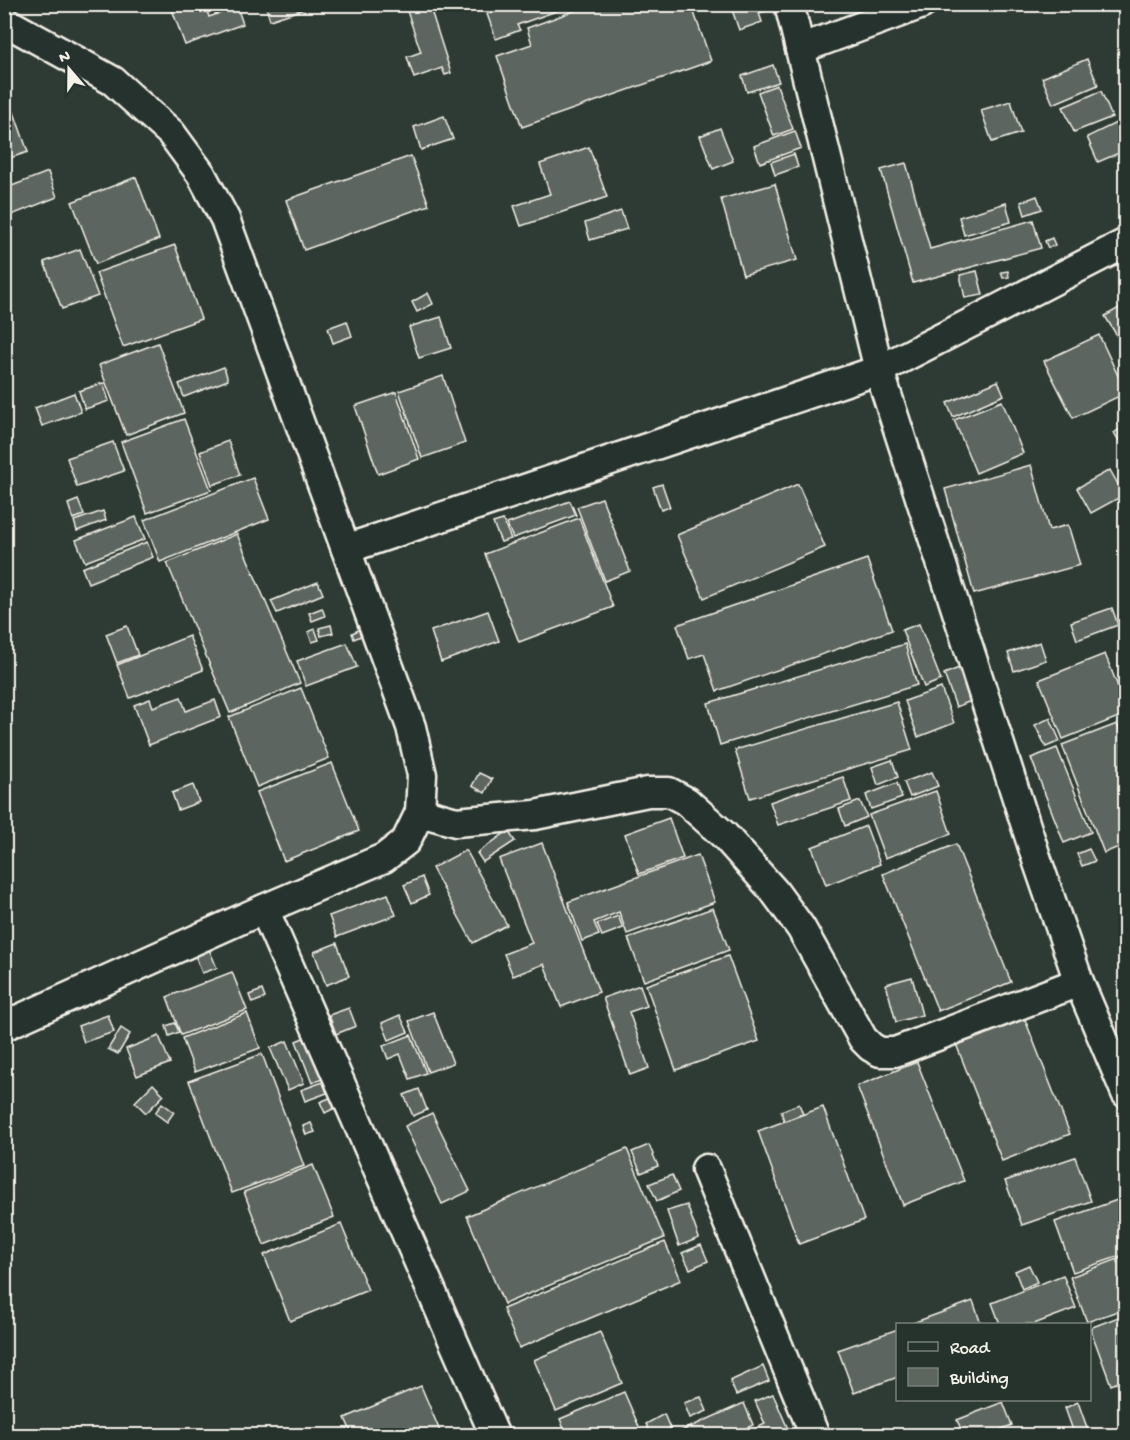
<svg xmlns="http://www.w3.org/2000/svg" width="1130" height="1440" font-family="'Gochi Hand',sans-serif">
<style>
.building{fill:#5c655e;stroke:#f4f1e8;stroke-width:1.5}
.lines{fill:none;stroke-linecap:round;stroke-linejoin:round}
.minor-casing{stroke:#f4f1e8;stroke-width:33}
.minor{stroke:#26332d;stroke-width:28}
</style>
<rect width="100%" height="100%" fill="#2e3b34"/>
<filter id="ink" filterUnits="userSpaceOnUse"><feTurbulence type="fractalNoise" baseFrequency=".0167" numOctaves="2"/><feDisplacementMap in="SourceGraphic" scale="12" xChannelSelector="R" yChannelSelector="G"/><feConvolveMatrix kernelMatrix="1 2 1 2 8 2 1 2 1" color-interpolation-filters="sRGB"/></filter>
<g filter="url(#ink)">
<g class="building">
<polygon points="179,4 205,4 209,17 237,7 243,24 185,45 171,7"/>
<polygon points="265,4 319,4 270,20"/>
<polygon points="429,4 451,73 445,75 442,68 414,78 407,57 421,52 407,11"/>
<polygon points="484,4 502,4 486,10"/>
<polygon points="514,4 576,4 517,25 520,30 496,39 487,14"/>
<polygon points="593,4 691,4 711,61 522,127 497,56 532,44 527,28"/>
<polygon points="730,4 764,4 766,11 759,13 762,22 739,30"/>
<polygon points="1087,59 1098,85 1053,104 1042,78"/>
<polygon points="773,65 779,82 747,92 742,76"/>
<polygon points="777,85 793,129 774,136 758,92"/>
<polygon points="1101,91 1112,117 1074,132 1063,107"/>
<polygon points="9,98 28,152 4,160 4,100"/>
<polygon points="1011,101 1021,133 992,142 981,110"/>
<polygon points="444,116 453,139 421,150 414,127"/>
<polygon points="1116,123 1126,144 1126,150 1098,162 1087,137"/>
<polygon points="720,128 733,161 713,169 700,136"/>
<polygon points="795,131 801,148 760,163 754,146"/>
<polygon points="589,147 607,197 521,226 514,206 550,194 540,164"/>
<polygon points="794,154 798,167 775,175 771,162"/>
<polygon points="411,156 429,205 304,250 286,200"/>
<polygon points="906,163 930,249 1033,220 1041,248 913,283 881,170"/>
<polygon points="48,172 57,197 4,218 4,189"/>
<polygon points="136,177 159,239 96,264 72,202"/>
<polygon points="775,184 797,260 743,275 721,199"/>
<polygon points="1037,196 1042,209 1025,215 1021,202"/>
<polygon points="1006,203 1011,222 964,235 959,217"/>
<polygon points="621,211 627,229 590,240 585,223"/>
<polygon points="1052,238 1055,245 1048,248 1045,241"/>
<polygon points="175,245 201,319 123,347 96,273"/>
<polygon points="80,249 98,296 62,309 44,262"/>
<polygon points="977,271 983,295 965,298 960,275"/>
<polygon points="1008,271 1009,277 1003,278 1001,272"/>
<polygon points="428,293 433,304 417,312 412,302"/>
<polygon points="1126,304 1126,351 1105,316"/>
<polygon points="441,317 451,348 419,358 409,327"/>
<polygon points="347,321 352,336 333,343 328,328"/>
<polygon points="1099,335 1126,393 1073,418 1044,361"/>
<polygon points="158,343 184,413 126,435 99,365"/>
<polygon points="224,367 228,380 184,397 179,384"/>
<polygon points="443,376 465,443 422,458 399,391"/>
<polygon points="998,381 1004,395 953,417 947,403"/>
<polygon points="103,383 109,401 85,409 79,391"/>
<polygon points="396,392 419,459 378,474 355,406"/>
<polygon points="74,393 81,412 42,426 35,408"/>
<polygon points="1002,401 1023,453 976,473 954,420"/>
<polygon points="184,419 211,490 147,513 121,442"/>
<polygon points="1126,425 1126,451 1114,433"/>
<polygon points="228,441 240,475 212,485 200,452"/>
<polygon points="113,442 124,471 77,487 67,458"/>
<polygon points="1031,465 1049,530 1068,525 1080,565 974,594 945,489"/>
<polygon points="1110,470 1124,495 1091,513 1077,488"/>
<polygon points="253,478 269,519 160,562 144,520"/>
<polygon points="662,484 670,507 661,510 653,487"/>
<polygon points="798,484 825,547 704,598 677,535"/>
<polygon points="602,498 630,571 605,581 577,507"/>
<polygon points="78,500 84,515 73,519 68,504"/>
<polygon points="570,501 576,515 513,538 507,524"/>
<polygon points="103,511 106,520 77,531 74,521"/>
<polygon points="136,517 145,539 85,562 76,540"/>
<polygon points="579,518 613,607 519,642 485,554"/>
<polygon points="503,520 511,539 501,542 493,523"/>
<polygon points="237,534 300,683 230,713 167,563"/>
<polygon points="147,542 153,557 88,583 82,568"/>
<polygon points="867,559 892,630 717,691 704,654 689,659 677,625"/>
<polygon points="318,582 323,594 277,613 271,601"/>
<polygon points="322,608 325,616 312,621 309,613"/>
<polygon points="1112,608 1118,625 1077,640 1071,622"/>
<polygon points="488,611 499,641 441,662 431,631"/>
<polygon points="919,624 941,680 924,687 902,630"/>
<polygon points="331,625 333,633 321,636 319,628"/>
<polygon points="127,626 138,655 117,663 106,634"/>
<polygon points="315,629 319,640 312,642 308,632"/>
<polygon points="361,629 363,635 354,639 352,633"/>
<polygon points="189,636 203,670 130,698 117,665"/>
<polygon points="1040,642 1046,660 1014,671 1008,653"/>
<polygon points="347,643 357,667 306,686 297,661"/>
<polygon points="905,644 917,685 720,745 708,703"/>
<polygon points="1105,654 1126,707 1126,714 1063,739 1039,680"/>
<polygon points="959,668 971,701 956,707 944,674"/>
<polygon points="301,688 329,758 257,787 229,717"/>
<polygon points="941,688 954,723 918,737 905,701"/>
<polygon points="181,697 186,711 215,700 221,717 149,745 134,705 150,699 153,707"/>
<polygon points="897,702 912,750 750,798 735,750"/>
<polygon points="1050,718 1060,741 1046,747 1035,725"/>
<polygon points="1117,724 1126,746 1126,844 1104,853 1062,745"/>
<polygon points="1057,748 1091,832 1064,843 1031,758"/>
<polygon points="892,760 898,777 878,785 872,767"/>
<polygon points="332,763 359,831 284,861 257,792"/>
<polygon points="932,772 938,786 910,797 904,782"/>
<polygon points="479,773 492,779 485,793 472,786"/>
<polygon points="843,777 851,801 778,825 770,802"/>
<polygon points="897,783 902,798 871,809 866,795"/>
<polygon points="193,785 199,802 178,810 172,793"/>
<polygon points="936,791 951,834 885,858 869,815"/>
<polygon points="860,801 867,817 845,826 839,809"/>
<polygon points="669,818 683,858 639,874 625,834"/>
<polygon points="866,826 880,864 826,885 812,847"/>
<polygon points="508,831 515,841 483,862 477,853"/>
<polygon points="542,843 599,992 561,1007 544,964 513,976 504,954 532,943 499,859"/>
<polygon points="956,844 1011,982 938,1011 883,874"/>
<polygon points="1089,849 1095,861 1082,866 1077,854"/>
<polygon points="466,850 507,925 473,943 432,868"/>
<polygon points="698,855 715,902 627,934 619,912 594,922 599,935 582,941 568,902"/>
<polygon points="422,877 429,895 412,903 404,885"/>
<polygon points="388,894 396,915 337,937 329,916"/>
<polygon points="713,908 729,950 644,981 628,938"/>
<polygon points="618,916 623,928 602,936 597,924"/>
<polygon points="337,943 349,976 326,985 314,952"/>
<polygon points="209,949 217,968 202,973 195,955"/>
<polygon points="728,956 759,1041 676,1070 646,985"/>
<polygon points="232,972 247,1010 181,1035 167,997"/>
<polygon points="912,977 922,1015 896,1022 886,984"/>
<polygon points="640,985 647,1006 629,1012 649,1068 630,1075 603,998"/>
<polygon points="262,990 265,998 252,1003 249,995"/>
<polygon points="349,1008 356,1026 336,1034 329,1015"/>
<polygon points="433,1012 453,1063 428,1072 409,1021"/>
<polygon points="247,1013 260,1048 195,1072 182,1038"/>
<polygon points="108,1015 114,1032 84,1042 78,1026"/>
<polygon points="400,1015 408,1032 389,1040 382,1023"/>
<polygon points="1024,1017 1070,1134 1002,1161 956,1044"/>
<polygon points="175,1023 179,1032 169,1036 166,1026"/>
<polygon points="121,1028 130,1034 118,1054 108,1049"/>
<polygon points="411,1035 426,1073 410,1079 400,1054 388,1059 383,1046"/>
<polygon points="159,1036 170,1063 137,1076 126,1049"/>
<polygon points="308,1036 325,1078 312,1083 296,1041"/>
<polygon points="287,1041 304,1083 288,1090 270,1048"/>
<polygon points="262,1054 304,1166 232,1193 189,1081"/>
<polygon points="917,1062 964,1181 903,1205 857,1086"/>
<polygon points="323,1082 327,1093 305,1101 301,1090"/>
<polygon points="153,1084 164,1095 146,1113 135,1102"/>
<polygon points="419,1089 427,1110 413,1116 404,1095"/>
<polygon points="332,1097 337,1107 325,1113 320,1102"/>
<polygon points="162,1103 174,1112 167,1122 155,1113"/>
<polygon points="799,1104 803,1114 784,1121 781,1111"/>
<polygon points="823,1107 864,1220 799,1244 758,1131"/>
<polygon points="432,1113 470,1191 442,1204 405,1126"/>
<polygon points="311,1123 315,1132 306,1135 303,1126"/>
<polygon points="649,1145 658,1166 641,1173 632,1152"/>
<polygon points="627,1149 664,1238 504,1304 467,1216"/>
<polygon points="1075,1157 1091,1201 1022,1225 1005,1181"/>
<polygon points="313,1165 334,1217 264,1245 244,1192"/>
<polygon points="672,1175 679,1191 657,1201 649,1184"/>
<polygon points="1123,1198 1126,1205 1126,1254 1073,1272 1055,1222"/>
<polygon points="687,1205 699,1238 679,1246 667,1211"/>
<polygon points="341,1224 368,1290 290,1321 264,1255"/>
<polygon points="665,1242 681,1280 519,1348 503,1309"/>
<polygon points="701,1245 708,1261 690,1269 682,1253"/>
<polygon points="1126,1256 1126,1308 1087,1322 1070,1277"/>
<polygon points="1029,1265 1037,1282 1022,1289 1015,1271"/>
<polygon points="1063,1275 1076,1308 1034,1324 1000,1324 992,1303"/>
<polygon points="973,1301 981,1324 910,1324"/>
<polygon points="1126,1314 1126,1379 1111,1385 1090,1328"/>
<polygon points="898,1329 898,1377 854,1393 838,1350"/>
<polygon points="600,1332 622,1383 556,1411 534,1360"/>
<polygon points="763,1366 769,1381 736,1395 730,1381"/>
<polygon points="1126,1381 1126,1403 1118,1384"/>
<polygon points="421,1386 442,1436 353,1436 345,1418"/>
<polygon points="624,1392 643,1436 567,1436 560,1419"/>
<polygon points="773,1394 791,1436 750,1436 748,1432 765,1424 755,1401"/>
<polygon points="701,1397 707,1411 690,1418 684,1403"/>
<polygon points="1003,1402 1012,1425 984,1436 964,1436 957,1420"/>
<polygon points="1078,1402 1090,1436 1075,1436 1065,1408"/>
<polygon points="744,1403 753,1425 730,1436 670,1436"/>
<polygon points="664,1414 671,1431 661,1436 652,1436 646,1424"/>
</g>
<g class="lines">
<defs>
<g id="minor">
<polyline points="789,4 879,370 1037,860 1079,982 1126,1093"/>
<polyline points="4,21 113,81 171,133 201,174 225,219 411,727 422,775 420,812 406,841 384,858 264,909 4,1026"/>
<polyline points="800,49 922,4"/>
<polyline points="346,549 879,370 1126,243"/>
<polyline points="420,812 456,822 535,815 648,792 669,792 686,801 725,836 774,891 801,928 863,1039 871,1047 880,1052 895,1052 1079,982"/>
<polyline points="264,909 495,1436"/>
<polyline points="706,1169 815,1436"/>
</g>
</defs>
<use href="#minor" class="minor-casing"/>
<use href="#minor" class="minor"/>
</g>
</g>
<rect width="1130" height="1440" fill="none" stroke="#26332d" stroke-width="24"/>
<rect x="12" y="12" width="1106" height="1416" fill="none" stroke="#f4f1e8" stroke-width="2" filter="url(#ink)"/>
<rect x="896" y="1323" width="195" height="78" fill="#26332d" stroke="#787f78" stroke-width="1.5"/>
<rect x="908" y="1342" width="30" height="9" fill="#26332d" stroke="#787f78" stroke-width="1.5"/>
<text x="950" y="1353" font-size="18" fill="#f4f1e8">Road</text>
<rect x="908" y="1368" width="30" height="18" fill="#5c655e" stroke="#787f78" stroke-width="1.5"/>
<text x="950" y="1383" font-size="18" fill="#f4f1e8">Building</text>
<g transform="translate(69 69) rotate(340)" stroke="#26332d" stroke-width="4.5" paint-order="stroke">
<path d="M0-4.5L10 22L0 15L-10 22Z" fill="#f4f1e8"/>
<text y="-9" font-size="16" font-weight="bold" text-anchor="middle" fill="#f4f1e8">N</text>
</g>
</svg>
